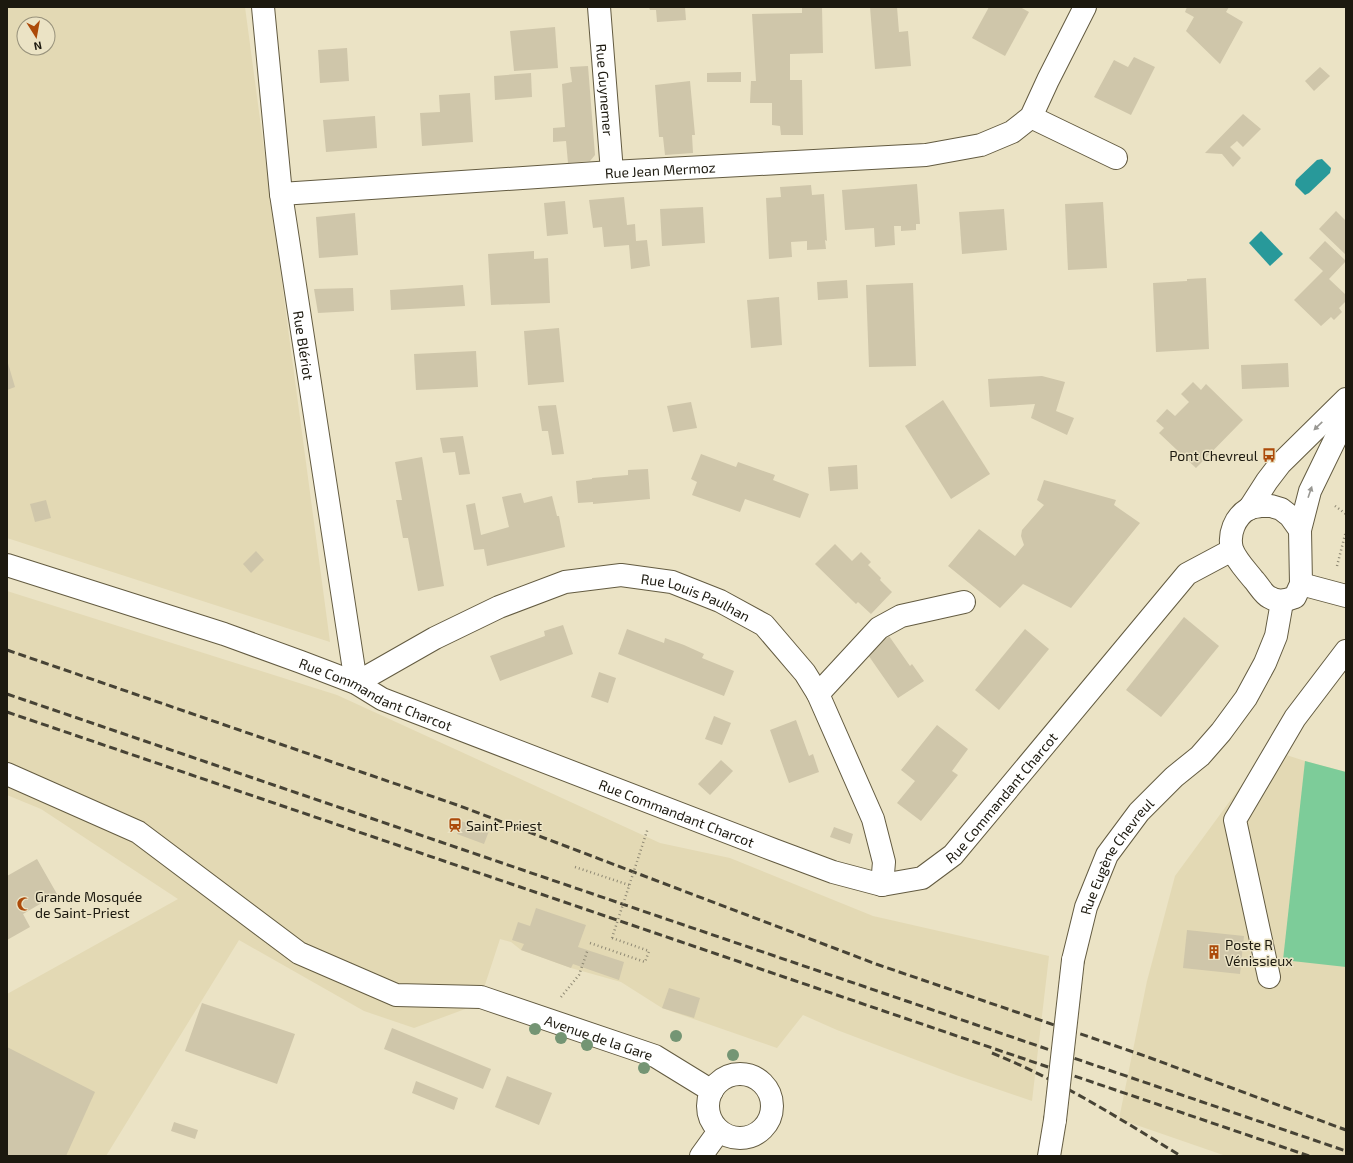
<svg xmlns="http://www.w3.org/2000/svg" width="1353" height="1163" font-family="'Exo 2',sans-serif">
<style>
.built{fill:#e3d9b4;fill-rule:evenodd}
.green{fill:#7dcc99}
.water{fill:#28999a}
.building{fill:#cfc6aa}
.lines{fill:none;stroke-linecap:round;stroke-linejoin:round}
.minor-casing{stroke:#635b41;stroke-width:24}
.path{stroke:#8e8873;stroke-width:2.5;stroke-dasharray:1 3;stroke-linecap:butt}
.minor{stroke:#fff;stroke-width:22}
.rail{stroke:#474335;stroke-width:3;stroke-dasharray:8 4;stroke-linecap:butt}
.minor-bridge-casing{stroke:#635b41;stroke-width:24;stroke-linecap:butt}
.path-bridge{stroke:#8e8873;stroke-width:2.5;stroke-dasharray:1 3;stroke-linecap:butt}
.minor-bridge{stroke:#fff;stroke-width:22}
.tree{fill:#749574}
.oneway{fill:#999893}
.labels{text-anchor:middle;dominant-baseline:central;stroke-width:3;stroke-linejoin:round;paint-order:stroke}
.street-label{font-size:14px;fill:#1c190f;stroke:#ebe3c5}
.poi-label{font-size:14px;fill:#1c190f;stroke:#ebe3c5;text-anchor:start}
</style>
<rect width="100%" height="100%" fill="#ebe3c5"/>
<g class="built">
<path d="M7,7H245L330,642L7,538ZM24,24H48V48H24Z"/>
<polygon points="7,591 337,695 660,843 730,858 873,916 1049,956 1032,1101 956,1075 837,1030 803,1015 777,1048 662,1008 621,982 571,968 521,950 511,942 500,939 481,997 476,1005 414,1028 364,1011 239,940 106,1156 7,1156 7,994 178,899 41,809 7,795"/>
<polygon points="1268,749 1305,761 1346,772 1346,1156 1226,1156 1119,1119 1147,981 1175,876"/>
</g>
<polygon class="green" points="1305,761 1346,772 1346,967 1283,960"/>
<g class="water">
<polygon points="1322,159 1331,168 1330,173 1309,193 1305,195 1295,185 1296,180 1317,160"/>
<polygon points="1261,231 1283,254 1270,266 1249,243"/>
</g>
<g class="building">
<polygon points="649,7 685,7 686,20 657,22 656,10 650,10"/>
<polygon points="802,7 822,7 823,53 790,54 790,80 802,80 803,135 781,135 780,126 772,125 772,103 750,103 751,81 756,81 752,14 802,13"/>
<polygon points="870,7 897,7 899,32 908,31 911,66 875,69"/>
<polygon points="989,7 1020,7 1029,12 1005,56 972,38"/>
<polygon points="1187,7 1229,7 1226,12 1243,22 1220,64 1186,31 1194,17 1185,12"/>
<polygon points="555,27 558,68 514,71 510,31"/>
<polygon points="347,48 349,81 320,83 318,50"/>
<polygon points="1134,57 1155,67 1131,115 1094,97 1114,60 1128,67"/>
<polygon points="588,66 595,155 590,161 568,163 566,141 553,142 553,128 565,127 562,84 572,82 570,67"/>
<polygon points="1320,67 1330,76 1314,91 1305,81"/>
<polygon points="741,72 741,82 707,82 707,73"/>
<polygon points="531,73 532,97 495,100 494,76"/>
<polygon points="690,81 695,135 692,135 693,153 665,155 663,137 659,137 655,85"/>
<polygon points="470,93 473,142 422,146 420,113 440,112 439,95"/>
<polygon points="1243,114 1261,129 1243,147 1237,141 1230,147 1241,158 1233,167 1222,154 1205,153"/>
<polygon points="375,116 377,148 326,152 323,120"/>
<polygon points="917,184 920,224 916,224 916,230 901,231 901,226 894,226 895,245 875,247 874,228 845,230 842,190"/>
<polygon points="811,185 812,195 824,194 827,241 825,240 826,249 807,250 807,241 791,242 792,257 769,259 766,198 781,197 780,187"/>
<polygon points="624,197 627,225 635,224 636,241 647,240 650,266 631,269 629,245 604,247 602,227 593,228 589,200"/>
<polygon points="565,201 568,234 547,236 544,203"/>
<polygon points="1103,202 1107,268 1068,270 1065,204"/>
<polygon points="703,207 705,243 662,246 660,209"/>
<polygon points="1004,209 1007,250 962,254 959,212"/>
<polygon points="1336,211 1346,221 1346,255 1319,229"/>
<polygon points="355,213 358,255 319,258 316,217"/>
<polygon points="1325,241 1346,261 1329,279 1346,295 1346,301 1339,308 1342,312 1334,320 1331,317 1321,326 1294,300 1323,271 1309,258"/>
<polygon points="534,251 534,259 548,258 550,303 491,305 488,254"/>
<polygon points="1206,278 1209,349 1156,352 1153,283 1187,281 1187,279"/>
<polygon points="847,280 848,298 818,300 817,282"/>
<polygon points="913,283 916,366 869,367 866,285"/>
<polygon points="463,285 465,306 391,310 390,290"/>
<polygon points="353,288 354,311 318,313 314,289"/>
<polygon points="779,297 782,345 751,348 747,300"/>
<polygon points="559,328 564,382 528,385 524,331"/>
<polygon points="476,351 478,387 416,390 414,354"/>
<polygon points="7,360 15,387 7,390"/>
<polygon points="1288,363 1289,387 1242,389 1241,365"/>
<polygon points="1042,376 1065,382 1056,411 1074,418 1067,435 1031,418 1035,404 990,407 988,379"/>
<polygon points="1193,382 1201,390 1206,384 1243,420 1196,468 1159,433 1164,428 1156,421 1167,409 1175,416 1189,402 1181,394"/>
<polygon points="943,400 990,474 951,499 905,426"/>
<polygon points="691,402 697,428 673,432 667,406"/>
<polygon points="556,405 564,454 552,455 548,431 542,431 538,406"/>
<polygon points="463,436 470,474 459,475 455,452 443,453 440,438"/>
<polygon points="701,454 736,467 738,462 775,475 773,480 809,494 800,518 745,499 740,512 692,495 697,482 691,479"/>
<polygon points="422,457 444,586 418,591 408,538 403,538 396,500 402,500 395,462"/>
<polygon points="857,465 858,489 830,491 828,467"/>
<polygon points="648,469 650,499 593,504 593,502 578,503 576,481 592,479 592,478 628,475 628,470"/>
<polygon points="1044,480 1116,500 1114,505 1140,523 1071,608 1023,584 1000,608 948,566 979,529 1015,556 1024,545 1021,536 1022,530 1044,505 1037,500"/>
<polygon points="521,493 524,503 552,496 557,516 559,516 565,547 487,566 484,549 474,550 466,505 475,503 481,535 509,527 502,497"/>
<polygon points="46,500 51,518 35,522 30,504"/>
<polygon points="835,544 852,561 861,552 871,562 868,565 881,578 880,580 892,592 871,614 858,602 856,604 815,564"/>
<polygon points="256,551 264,560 251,573 243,564"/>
<polygon points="1184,617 1219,646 1161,717 1126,690"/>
<polygon points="563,625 573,654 500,681 490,656 545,636 544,631"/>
<polygon points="627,629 664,643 665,638 684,645 704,654 702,658 734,671 724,696 618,654"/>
<polygon points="1025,629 1049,649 999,710 975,690"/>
<polygon points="885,635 887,638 889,636 910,666 912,664 924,681 898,698 866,652"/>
<polygon points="599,672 616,678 608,703 591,697"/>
<polygon points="714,716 731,723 722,745 705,739"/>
<polygon points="796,720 809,756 813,754 819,772 789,783 770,730"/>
<polygon points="937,725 968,749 952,771 958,775 921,821 897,803 915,781 901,770"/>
<polygon points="721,760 733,771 710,795 698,784"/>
<polygon points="461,821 489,831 484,844 457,834"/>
<polygon points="834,827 853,834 850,844 830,837"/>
<polygon points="37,859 57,894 23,914 30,927 7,940 7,876"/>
<polygon points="536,908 586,925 578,947 624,962 619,980 573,964 571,968 521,950 524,944 512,940 518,922 530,926"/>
<polygon points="1187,930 1244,936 1240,974 1183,968"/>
<polygon points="669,988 700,998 694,1018 662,1008"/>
<polygon points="202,1003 295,1034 277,1084 185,1051"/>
<polygon points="392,1028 491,1069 483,1089 384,1049"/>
<polygon points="7,1047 95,1092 66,1156 7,1156"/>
<polygon points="507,1076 552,1093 539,1125 495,1107"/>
<polygon points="416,1081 458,1098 454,1110 412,1093"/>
<polygon points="174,1122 198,1130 195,1139 171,1131"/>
</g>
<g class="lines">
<defs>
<g id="minor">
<path id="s1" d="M263,7L281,194L356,683L435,638L499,607L565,582L621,575L672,582L720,601L764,625L805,673L818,694L873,819L884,862L882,885"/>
<path id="s2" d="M599,7L612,172"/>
<polyline points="1031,117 1116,158"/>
<path id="s3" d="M281,194L612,172L926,155L981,145L1012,132L1031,117L1048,80L1085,7"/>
<path d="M1260,506H1271L1281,509L1290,516L1300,530L1301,584L1295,597C1286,600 1279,603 1269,597C1263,594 1258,584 1253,579C1246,570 1236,560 1232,549C1228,534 1235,517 1248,509C1252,507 1256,507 1260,506Z"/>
<polyline points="1249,509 1267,481 1280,464 1346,399"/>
<polyline points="1300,530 1310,491 1346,417"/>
<path id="s4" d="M7,565L224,634L301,662L356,683L382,699L774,850L833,872L882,885L922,878L953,855L1187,574L1232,550"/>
<polyline points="1301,584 1346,596"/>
<polyline points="818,694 879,628 901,616 964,602"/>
<path id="s5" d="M7,774L138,832L299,953L396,995L481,997L655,1056L712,1091"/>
<path id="s6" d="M1073,960L1086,907L1107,855L1139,812L1174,777L1200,756L1221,732L1246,698L1265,663L1276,636L1282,602"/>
<polyline points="1269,977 1235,820 1295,718 1346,651"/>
<circle cx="740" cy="1106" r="32"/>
<polyline points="701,1156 719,1131"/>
<polyline points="1049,1156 1055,1120"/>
</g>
</defs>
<use href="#minor" class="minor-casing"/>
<g class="path">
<polyline points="1335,506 1346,514"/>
<polyline points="1337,566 1346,531"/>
<polyline points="575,867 629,885"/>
<polyline points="590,943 645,962 649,951 612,938"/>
<polyline points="561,997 579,975 588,949"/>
</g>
<use href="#minor" class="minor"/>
<g class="rail">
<polyline points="7,650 460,806 876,964 1145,1056 1346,1130"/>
<polyline points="7,694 1346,1151"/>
<polyline points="7,712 1309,1156"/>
<path d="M992,1053C1059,1080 1120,1119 1181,1156"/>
</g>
<defs>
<polyline id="minor-bridge" points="1055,1120 1073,960"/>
</defs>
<use href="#minor-bridge" class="minor-bridge-casing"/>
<polyline class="path-bridge" points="612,938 648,828"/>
<use href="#minor-bridge" class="minor-bridge"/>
</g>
<g class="tree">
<circle cx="535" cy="1029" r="6"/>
<circle cx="676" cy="1036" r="6"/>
<circle cx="561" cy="1038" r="6"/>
<circle cx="587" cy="1045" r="6"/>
<circle cx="733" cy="1055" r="6"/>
<circle cx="644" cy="1068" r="6"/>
</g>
<defs><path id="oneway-solid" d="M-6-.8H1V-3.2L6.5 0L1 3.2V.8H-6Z"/></defs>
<g class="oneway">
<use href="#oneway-solid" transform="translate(1318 426) rotate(136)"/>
<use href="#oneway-solid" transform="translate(1310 492) rotate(-71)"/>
</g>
<defs>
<symbol id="bus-bare" viewBox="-9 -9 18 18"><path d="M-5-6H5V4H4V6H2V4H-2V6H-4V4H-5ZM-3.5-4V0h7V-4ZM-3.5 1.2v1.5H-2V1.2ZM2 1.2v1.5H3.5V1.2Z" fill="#ac4a09" stroke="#ebe3c5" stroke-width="2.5" paint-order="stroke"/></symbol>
<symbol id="station-bare" viewBox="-9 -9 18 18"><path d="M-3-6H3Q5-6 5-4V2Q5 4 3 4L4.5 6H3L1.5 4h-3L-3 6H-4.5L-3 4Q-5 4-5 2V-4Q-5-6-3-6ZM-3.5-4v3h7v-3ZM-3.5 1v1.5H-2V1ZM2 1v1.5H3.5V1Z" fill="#ac4a09" stroke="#ebe3c5" stroke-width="2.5" paint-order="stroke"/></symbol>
<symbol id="mosque-bare" viewBox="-9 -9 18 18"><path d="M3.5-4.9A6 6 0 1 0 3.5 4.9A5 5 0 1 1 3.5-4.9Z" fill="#ac4a09" stroke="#ebe3c5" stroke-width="2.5" paint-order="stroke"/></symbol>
<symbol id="building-bare" viewBox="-9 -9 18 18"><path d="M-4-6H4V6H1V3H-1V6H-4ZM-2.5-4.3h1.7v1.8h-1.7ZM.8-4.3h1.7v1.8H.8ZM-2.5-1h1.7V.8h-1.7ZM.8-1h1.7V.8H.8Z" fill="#ac4a09" stroke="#ebe3c5" stroke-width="2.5" paint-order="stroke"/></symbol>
</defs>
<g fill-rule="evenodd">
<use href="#bus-bare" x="1259" y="445" width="20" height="20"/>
<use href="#station-bare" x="445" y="815" width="20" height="20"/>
<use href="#mosque-bare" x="14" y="894" width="20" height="20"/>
<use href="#building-bare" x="1204" y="942" width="20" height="20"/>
</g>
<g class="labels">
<g class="street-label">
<text stroke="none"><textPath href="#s2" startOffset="83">Rue Guynemer</textPath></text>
<text stroke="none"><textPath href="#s3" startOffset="380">Rue Jean Mermoz</textPath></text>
<text stroke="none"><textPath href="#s1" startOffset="341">Rue Blériot</textPath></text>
<text stroke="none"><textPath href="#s1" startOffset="1050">Rue Louis Paulhan</textPath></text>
<text stroke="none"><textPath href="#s4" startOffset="391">Rue Commandant Charcot</textPath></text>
<text stroke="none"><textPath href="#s4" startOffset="1087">Rue Commandant Charcot</textPath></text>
<text stroke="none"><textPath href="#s4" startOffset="715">Rue Commandant Charcot</textPath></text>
<text stroke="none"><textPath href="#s6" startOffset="114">Rue Eugène Chevreul</textPath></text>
<text stroke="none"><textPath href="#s5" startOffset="660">Avenue de la Gare</textPath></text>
</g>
<g class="poi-label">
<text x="1258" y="455" text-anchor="end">Pont Chevreul</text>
<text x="466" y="825">Saint-Priest</text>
<text x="35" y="896">Grande Mosquée<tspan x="35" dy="16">de Saint-Priest</tspan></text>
<text x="1225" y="944">Poste R<tspan x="1225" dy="16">Vénissieux</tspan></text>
</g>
</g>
<rect width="1353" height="1163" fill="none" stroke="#1c190f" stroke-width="16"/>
<g transform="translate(36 36) rotate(169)"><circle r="19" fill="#ebe3c5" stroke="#98927c"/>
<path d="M0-3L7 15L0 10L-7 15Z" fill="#ac4a09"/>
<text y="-6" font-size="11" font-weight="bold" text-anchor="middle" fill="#1c190f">N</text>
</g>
</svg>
